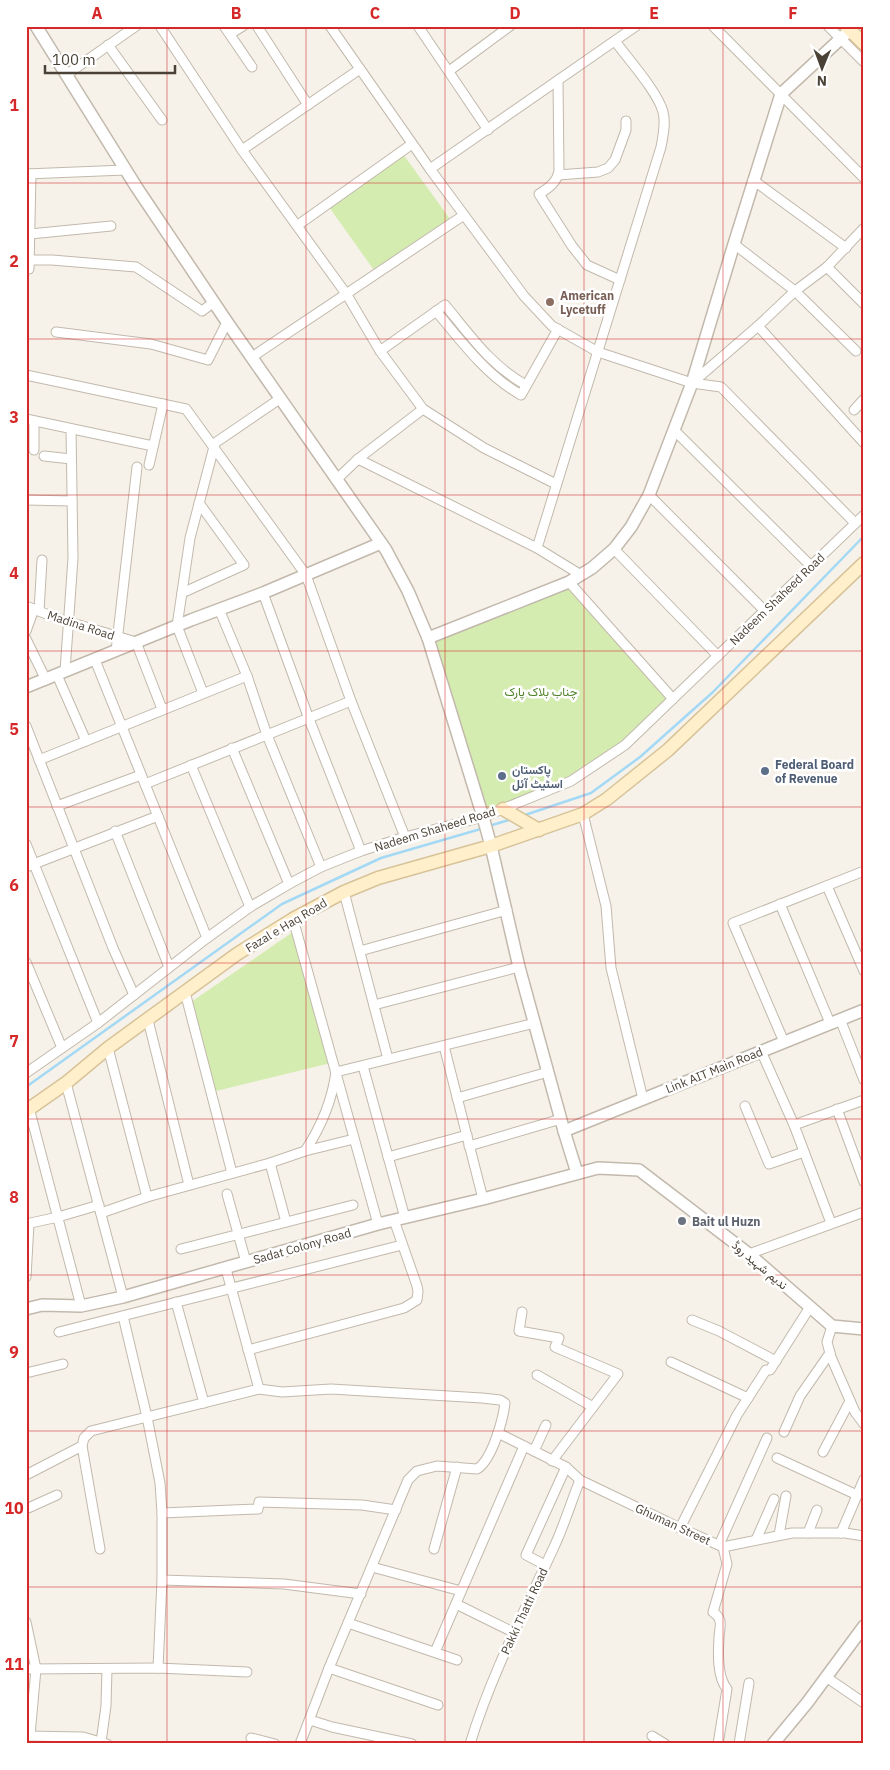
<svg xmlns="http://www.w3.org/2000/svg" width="890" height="1770" font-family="'IBM Plex Sans',Vazirmatn,sans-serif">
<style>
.green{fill:#d5ecb1}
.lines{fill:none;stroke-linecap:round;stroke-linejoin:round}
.stream{stroke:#a4d9f5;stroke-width:2.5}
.minor-casing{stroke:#c2b9ac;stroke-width:11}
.tertiary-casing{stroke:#c2b9ac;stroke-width:14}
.secondary-casing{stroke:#d8c398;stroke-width:15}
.minor{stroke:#fff;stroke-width:9}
.tertiary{stroke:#fff;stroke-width:11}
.secondary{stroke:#ffefcb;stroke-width:12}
.grid{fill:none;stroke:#d62828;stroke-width:1;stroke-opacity:0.55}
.education-dot{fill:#8d6e63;stroke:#fff;stroke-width:2}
.service-dot{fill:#5c6f8a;stroke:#fff;stroke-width:2}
.worship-dot{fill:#6b7280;stroke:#fff;stroke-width:2}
.labels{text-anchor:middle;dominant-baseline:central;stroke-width:5;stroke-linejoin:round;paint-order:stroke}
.education-label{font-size:12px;font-weight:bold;fill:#785e54;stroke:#fff;text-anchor:start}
.street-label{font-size:12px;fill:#4b4237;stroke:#fff}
.park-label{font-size:12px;fill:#4f8126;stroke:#fff}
.service-label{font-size:12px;font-weight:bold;fill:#4e5e75;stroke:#fff;text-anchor:start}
.worship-label{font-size:12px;font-weight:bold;fill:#5b616d;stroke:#fff;text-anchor:start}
.neatline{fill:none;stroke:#d62828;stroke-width:2}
.grid-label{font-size:16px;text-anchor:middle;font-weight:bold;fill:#d62828}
</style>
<rect width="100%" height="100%" fill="#f6f2ea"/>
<g class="green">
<polygon points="403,154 450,219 376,273 329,207"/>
<polygon points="569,582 673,699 625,745 571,781 483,817 428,638"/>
<polygon points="293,932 331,1063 212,1092 191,1002"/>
</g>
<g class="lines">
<g class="stream">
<polyline points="522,816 591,793 640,757 713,692 864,536"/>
<polyline points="489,826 512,819"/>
<polyline points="26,1087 282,904 381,858 484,828"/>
</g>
<defs>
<g id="minor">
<polyline points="160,26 242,150 347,295 380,351 423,409 484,448 556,484"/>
<polyline points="224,26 252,67"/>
<polyline points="257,26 308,105"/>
<polyline points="330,26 430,169 524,296 552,326 598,352 692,383 721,387 855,523"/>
<polyline points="418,26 488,130"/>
<polyline points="713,26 864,178"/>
<polyline points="828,26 864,62"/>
<polyline points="230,34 243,26"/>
<polyline points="108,45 162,120"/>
<polyline points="449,71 510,26"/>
<polyline points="66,75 136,26"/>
<path d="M558,81L559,171C557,182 549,188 539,194L572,246L587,265L620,280"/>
<polyline points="242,150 360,69"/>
<polyline points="430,169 636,26"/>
<polyline points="26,174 125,170"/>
<polyline points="558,175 598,172 608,168 615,160 626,130 626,121"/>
<polyline points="753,180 846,248"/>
<polyline points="298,225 412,144"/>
<polyline points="30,234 111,226"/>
<polyline points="734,244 795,291 856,351"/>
<polyline points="29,260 52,260 136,267 202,311 214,302"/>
<polyline points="827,267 864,304"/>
<polyline points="26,269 29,269 31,174"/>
<path d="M436,311C461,341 486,375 521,395L558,329"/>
<polyline points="758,326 864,443"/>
<polyline points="56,332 151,344 208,360 227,322"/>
<path d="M380,351L445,305C470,335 491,366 526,385"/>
<polyline points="252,357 464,215"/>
<polyline points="26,375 186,409 306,575 351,701 405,837"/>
<polyline points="692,383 758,326 795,291 827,267 864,228"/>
<polyline points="854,410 864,399"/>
<polyline points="26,419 153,446"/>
<polyline points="675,431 811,566"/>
<polyline points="34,450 34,421"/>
<polyline points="44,456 71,459"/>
<polyline points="358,459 537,548 581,575"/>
<polyline points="149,465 163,404"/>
<polyline points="336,480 358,459 423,409"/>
<polyline points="649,495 765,611"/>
<polyline points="26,500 72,501"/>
<path d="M537,548L661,147C663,136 666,123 663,112C658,92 628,59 615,41"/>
<polyline points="614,549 718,656"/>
<polyline points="569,582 673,699"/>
<polyline points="182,593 244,565 199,503"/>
<polyline points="263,593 309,719 361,851"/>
<polyline points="26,606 59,619 136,642 162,709"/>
<polyline points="219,609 247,676 267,735 321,867"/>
<polyline points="39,611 42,560"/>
<polyline points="26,631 34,609"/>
<polyline points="26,639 46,680"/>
<polyline points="116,651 137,467"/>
<polyline points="95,660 207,938"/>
<polyline points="65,671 73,558 71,429"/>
<polyline points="57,675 86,741"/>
<polyline points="203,693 177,626 190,538 215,443 281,398"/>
<polyline points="26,726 113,948 134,995"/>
<polyline points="232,748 289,884"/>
<polyline points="39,760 247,676"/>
<polyline points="191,765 250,907"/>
<polyline points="145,784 351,701"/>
<polyline points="57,806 141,775"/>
<polyline points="583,814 606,906 611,968 643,1099"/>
<polyline points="115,831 169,967"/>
<polyline points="26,844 98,1023"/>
<polyline points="26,867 158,816"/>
<polyline points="827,886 864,971"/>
<polyline points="344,892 388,1059"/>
<polyline points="780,904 830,1023"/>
<polyline points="293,919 378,1224"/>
<polyline points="360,951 507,910"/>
<polyline points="26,962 62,1048"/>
<polyline points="185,992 232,1173"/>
<polyline points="374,1005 519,967"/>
<polyline points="840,1019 864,1080"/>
<polyline points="148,1020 189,1185"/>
<polyline points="784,1042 733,923 864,871"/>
<polyline points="444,1046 483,1199"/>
<polyline points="108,1048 147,1197"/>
<polyline points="761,1051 794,1125 831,1223"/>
<polyline points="363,1066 405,1218"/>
<polyline points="26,1073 98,1023 207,938 250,907 289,884 321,867 361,851 405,837 483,817 571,781 625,745 864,515"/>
<polyline points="66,1083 123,1297"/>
<polyline points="457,1098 548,1072"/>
<polyline points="745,1106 769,1164 804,1152"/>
<polyline points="29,1108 81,1306"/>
<polyline points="837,1109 864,1182"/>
<polyline points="794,1125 864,1100"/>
<polyline points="469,1146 561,1119"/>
<path d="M305,1151C321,1127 332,1101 336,1072L535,1023"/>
<polyline points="388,1157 467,1135"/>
<polyline points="270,1163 286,1222"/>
<polyline points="227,1194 246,1262"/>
<polyline points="101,1213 147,1197 270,1163 305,1151 354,1139"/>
<polyline points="26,1224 58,1217 99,1205"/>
<polyline points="181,1249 353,1205"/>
<polyline points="749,1254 864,1212"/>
<polyline points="226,1269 259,1389"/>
<polyline points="26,1277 29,1224"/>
<polyline points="176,1302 204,1403"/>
<polyline points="522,1312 519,1331 559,1338 555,1347 618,1374 552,1461"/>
<polyline points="123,1316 147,1417 160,1483 162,1513 162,1580 158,1668"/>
<polyline points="692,1320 719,1331 776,1361"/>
<polyline points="832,1326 827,1342 831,1357 855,1412 864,1424"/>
<polyline points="59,1332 402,1245"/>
<polyline points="248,1350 404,1308 417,1300 418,1291 417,1286 394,1220"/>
<polyline points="671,1362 748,1398"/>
<polyline points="26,1373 63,1364"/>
<polyline points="537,1375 593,1407"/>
<polyline points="784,1432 800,1396 830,1353"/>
<polyline points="498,1433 566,1467 580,1480 680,1528 723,1547 792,1533 845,1533 864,1536"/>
<polyline points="82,1446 100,1549"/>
<polyline points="534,1451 546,1425"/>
<polyline points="823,1452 850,1401"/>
<polyline points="777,1458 857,1495"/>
<path d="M26,1475L82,1446L84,1438L91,1431L259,1389L282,1392L331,1389L482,1398L500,1400L505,1403C503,1420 492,1460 477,1469L437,1466L417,1471L408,1480L329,1668L300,1744"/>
<polyline points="26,1509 57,1495"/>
<polyline points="162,1513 258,1509 259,1502 362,1505 396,1510"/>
<polyline points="680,1528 737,1415 766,1370 770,1370 810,1307"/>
<polyline points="808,1533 817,1510"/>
<polyline points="841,1533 864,1479"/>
<polyline points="779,1535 786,1496"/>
<polyline points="756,1540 774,1499"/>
<polyline points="719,1545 767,1438"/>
<polyline points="434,1549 457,1467"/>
<polyline points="545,1565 526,1555 566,1467"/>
<polyline points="372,1567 461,1591"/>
<polyline points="162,1580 284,1584 361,1594"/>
<polyline points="456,1604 513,1632"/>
<polyline points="26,1622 36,1669 30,1735"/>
<polyline points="348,1623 457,1660"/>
<polyline points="435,1652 524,1446"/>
<polyline points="329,1668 438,1705"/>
<polyline points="26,1669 158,1668 247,1672"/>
<polyline points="826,1677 864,1703"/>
<polyline points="310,1720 332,1727 412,1744"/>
<polyline points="26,1736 83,1737 107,1744"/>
<polyline points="652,1736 665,1744"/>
<polyline points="251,1738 275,1744"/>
<polyline points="101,1742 106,1706 107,1669"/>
<path d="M470,1744C491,1675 524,1612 554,1547C564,1526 571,1502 580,1480"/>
<path d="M718,1744L727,1689C717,1677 718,1653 719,1638C719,1633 721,1626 720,1621C719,1617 716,1614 713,1612L727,1564L723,1547"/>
<polyline points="739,1744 749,1683"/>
</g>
<g id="tertiary">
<polyline points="36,26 137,188 227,322 386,550 408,591 428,638 483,817 491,846 519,967 564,1131 577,1173"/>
<polyline points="428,638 569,582 592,568 614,549 631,527 649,495 692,383 734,244 781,94 850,30"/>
<polyline points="26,687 191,620 263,593 381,543"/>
<polyline points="564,1131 864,1010"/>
<polyline points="26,1309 42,1305 81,1306 123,1297 378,1224 483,1199 598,1168 639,1170 749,1254 832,1326 864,1329"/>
<polyline points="773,1744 807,1703 864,1626"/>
</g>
<g id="secondary">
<polyline points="846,26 864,44"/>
<polyline points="503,809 539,830"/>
<polyline points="26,1111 66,1083 108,1048 237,954 293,919 344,892 378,878 491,846 583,814 607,799 668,750 864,563"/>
</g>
</defs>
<use href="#minor" class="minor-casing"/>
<use href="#tertiary" class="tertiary-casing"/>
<use href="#secondary" class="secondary-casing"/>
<use href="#minor" class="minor"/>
<use href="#tertiary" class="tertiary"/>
<use href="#secondary" class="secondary"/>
</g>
<path class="grid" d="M167,26V1744M306,26V1744M445,26V1744M584,26V1744M723,26V1744M26,183H864M26,339H864M26,495H864M26,651H864M26,807H864M26,963H864M26,1119H864M26,1275H864M26,1431H864M26,1587H864"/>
<circle class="education-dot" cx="550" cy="302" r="5"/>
<g class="service-dot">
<circle cx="765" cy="771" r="5"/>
<circle cx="502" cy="776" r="5"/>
</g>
<circle class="worship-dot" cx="682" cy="1221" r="5"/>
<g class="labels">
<g class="education-label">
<text x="560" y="295">American<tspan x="560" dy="14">Lycetuff</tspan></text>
</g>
<g class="street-label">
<text transform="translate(777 599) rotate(-44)">Nadeem Shaheed Road</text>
<text transform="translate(81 625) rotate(18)">Madina Road</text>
<text transform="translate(435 829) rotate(-17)">Nadeem Shaheed Road</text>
<text transform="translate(286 925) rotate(-31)">Fazal e Haq Road</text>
<text transform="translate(714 1070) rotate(-22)">Link AIT Main Road</text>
<text transform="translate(302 1246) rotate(-16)">Sadat Colony Road</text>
<text transform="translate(760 1265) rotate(40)">ندیم شہید روڈ</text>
<text transform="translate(673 1524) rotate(25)">Ghuman Street</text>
<text transform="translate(524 1611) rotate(-65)">Pakki Thatti Road</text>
</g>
<g class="park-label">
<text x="541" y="691">چناب بلاک پارک</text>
</g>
<g class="service-label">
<text x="775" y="764">Federal Board<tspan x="775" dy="14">of Revenue</tspan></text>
<text x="512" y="769">پاکستان<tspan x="512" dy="14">اسٹیٹ آئل</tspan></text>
</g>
<g class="worship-label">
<text x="692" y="1221">Bait ul Huzn</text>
</g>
</g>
<rect width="890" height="1770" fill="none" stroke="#ffffff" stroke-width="55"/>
<g transform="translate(822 68) rotate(181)" stroke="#ffffff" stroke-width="4" paint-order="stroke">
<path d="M0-4L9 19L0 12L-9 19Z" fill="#4b4237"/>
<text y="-8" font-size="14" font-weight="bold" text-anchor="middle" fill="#4b4237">N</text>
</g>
<path d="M45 65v8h130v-8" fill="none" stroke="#4b4237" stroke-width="2.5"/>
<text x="52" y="65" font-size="15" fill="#4b4237" stroke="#ffffff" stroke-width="4" paint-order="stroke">100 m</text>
<rect x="28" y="28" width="834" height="1714" class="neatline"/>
<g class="grid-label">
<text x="97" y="19">A</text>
<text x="236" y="19">B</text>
<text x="375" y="19">C</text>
<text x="515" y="19">D</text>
<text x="654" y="19">E</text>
<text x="793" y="19">F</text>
<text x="14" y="111">1</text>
<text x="14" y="267">2</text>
<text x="14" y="423">3</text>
<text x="14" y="579">4</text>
<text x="14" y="735">5</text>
<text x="14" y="891">6</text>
<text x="14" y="1047">7</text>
<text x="14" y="1203">8</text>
<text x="14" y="1358">9</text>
<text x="14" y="1514">10</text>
<text x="14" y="1670">11</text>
</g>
</svg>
